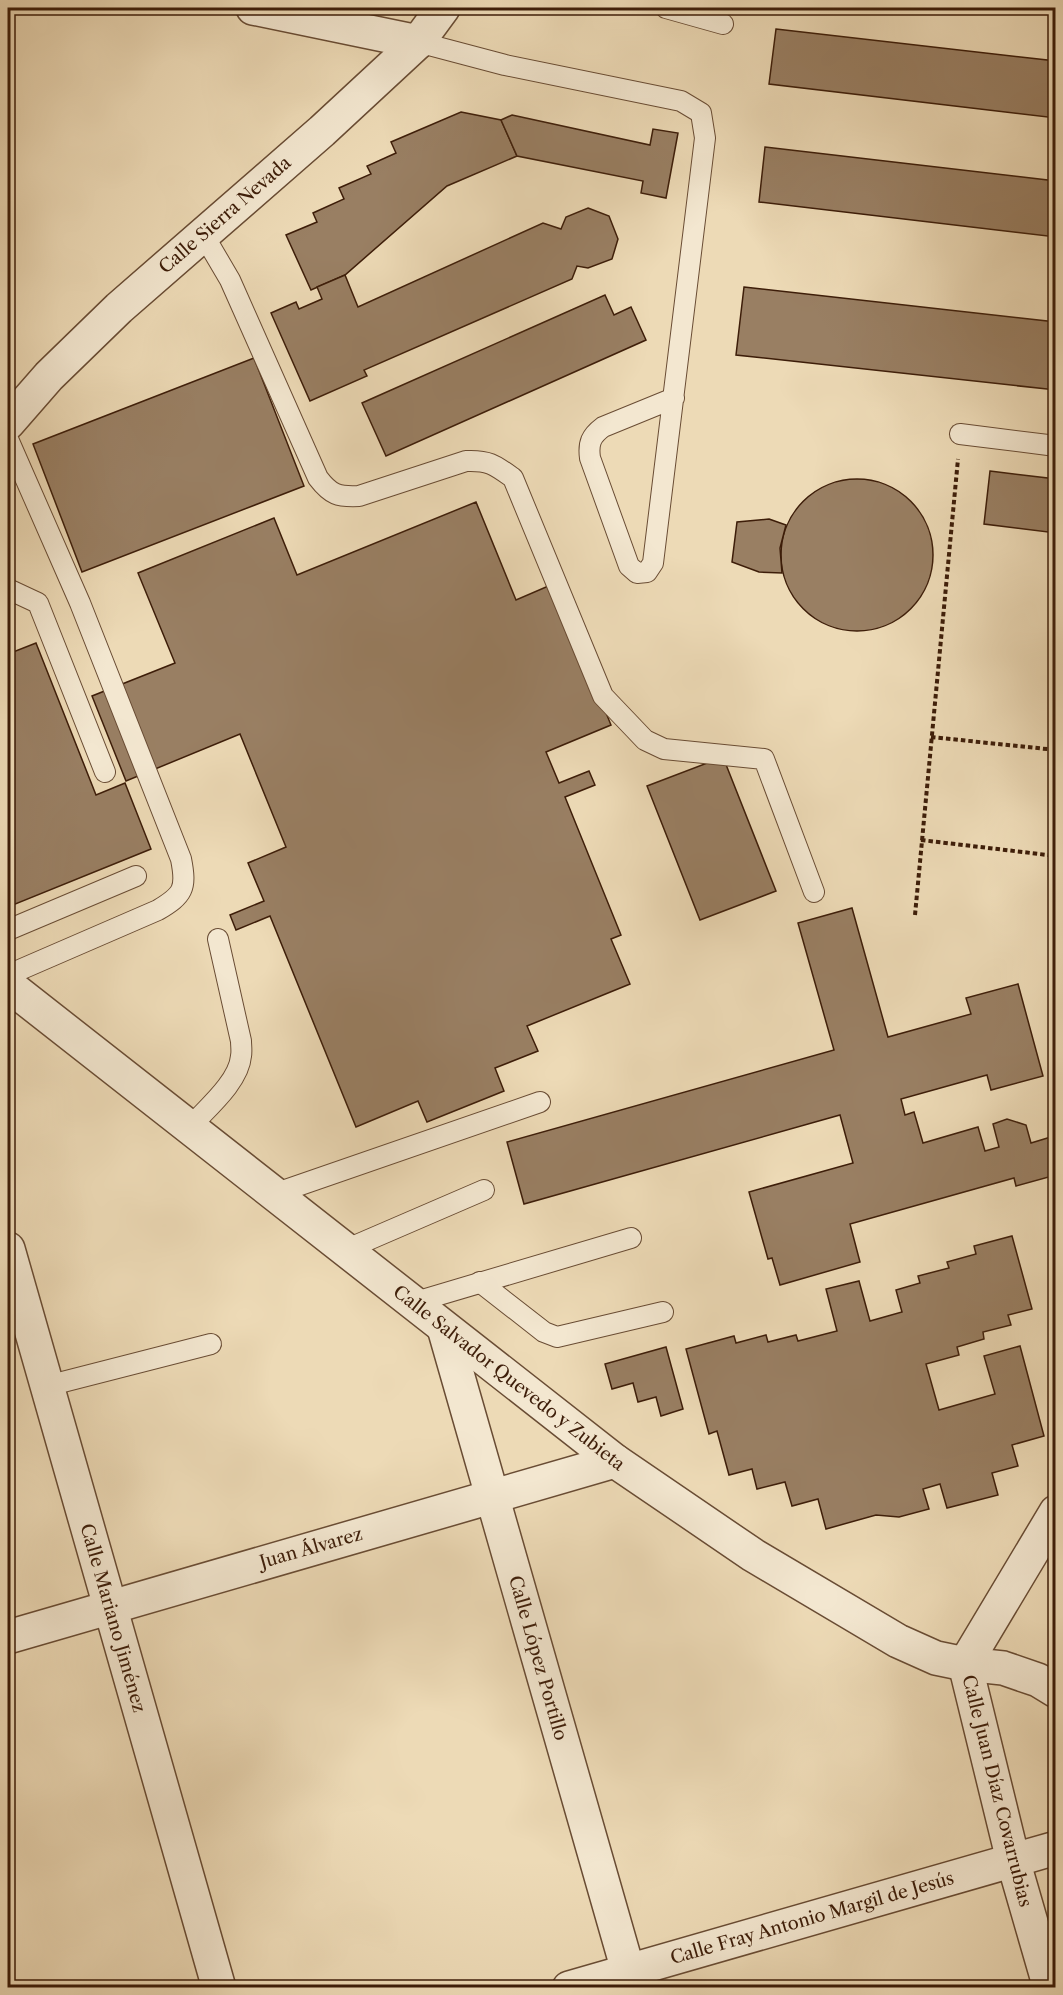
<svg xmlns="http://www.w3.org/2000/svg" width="1063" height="1995" font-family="'Libre Caslon Text',serif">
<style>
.building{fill:#997f63;stroke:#3d1d09;stroke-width:1.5}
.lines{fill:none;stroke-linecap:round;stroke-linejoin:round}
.lane-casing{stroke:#694c34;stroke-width:22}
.street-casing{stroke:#694c34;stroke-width:36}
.path{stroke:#3d1d09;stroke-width:4;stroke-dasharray:4.5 3;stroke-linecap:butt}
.lane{stroke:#f3e7d0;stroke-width:20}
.street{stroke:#f3e7d0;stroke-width:33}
.labels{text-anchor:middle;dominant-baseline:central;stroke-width:4.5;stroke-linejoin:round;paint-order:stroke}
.street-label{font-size:18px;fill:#3d1d09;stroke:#f3e7d0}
</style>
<rect width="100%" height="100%" fill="#eddab6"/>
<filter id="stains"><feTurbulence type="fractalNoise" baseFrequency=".00333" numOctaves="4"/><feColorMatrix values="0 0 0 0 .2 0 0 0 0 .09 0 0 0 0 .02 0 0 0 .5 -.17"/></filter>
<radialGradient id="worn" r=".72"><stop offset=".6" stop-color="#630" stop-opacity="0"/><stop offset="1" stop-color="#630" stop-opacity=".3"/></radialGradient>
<g class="building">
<polygon points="776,29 1056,61 1056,118 769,84"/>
<polygon points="461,112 501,120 517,156 447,186 345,275 311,290 286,235 317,222 313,213 344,199 339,188 371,174 367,166 396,153 391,142"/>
<polygon points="512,115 650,145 653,129 678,133 666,198 641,193 643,181 517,156 501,120"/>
<polygon points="765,147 1056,181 1056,237 759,202"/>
<polygon points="588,208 609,216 618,239 612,259 588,268 577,266 572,279 364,370 367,376 310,401 271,313 296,302 299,309 322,299 317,287 345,275 358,307 543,223 561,229 566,217"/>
<polygon points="744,287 1056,322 1056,390 736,355"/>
<polygon points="605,295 614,315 631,307 646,340 386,456 362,403"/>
<polygon points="254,358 304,486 82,572 33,444"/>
<polygon points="990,471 1056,479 1056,533 984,524"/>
<circle cx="857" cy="555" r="76"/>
<polygon points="476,502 516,600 553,584 611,725 546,752 559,783 589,771 595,785 565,797 621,935 611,939 630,984 527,1026 538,1051 495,1068 504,1091 427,1122 418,1101 356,1127 270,916 236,930 230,915 264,901 248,863 286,847 240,734 126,781 92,696 175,663 138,573 274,518 297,575"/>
<polygon points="769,519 786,525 780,548 782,573 759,572 732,562 737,522"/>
<polygon points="36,643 96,795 125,783 151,849 8,907 8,654"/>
<polygon points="723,757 776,891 700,920 647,786"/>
<polygon points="852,908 888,1037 971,1014 966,998 1018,984 1043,1076 991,1090 987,1075 901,1099 905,1115 914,1112 923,1143 978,1127 985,1151 999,1147 993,1124 1007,1119 1026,1125 1031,1143 1054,1136 1056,1175 1016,1186 1014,1178 850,1224 860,1262 780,1285 772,1258 768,1259 749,1192 853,1163 840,1115 524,1204 507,1142 834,1050 798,923"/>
<polygon points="1012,1236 1032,1309 1008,1315 1011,1325 983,1332 984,1339 957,1347 959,1355 926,1364 939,1410 995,1394 984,1356 1020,1346 1044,1436 1012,1445 1018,1466 992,1473 998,1495 947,1508 940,1484 923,1489 929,1509 899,1517 876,1515 826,1529 818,1499 792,1506 785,1482 757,1489 752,1469 729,1475 717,1431 709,1434 686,1349 734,1336 736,1343 766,1335 768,1342 796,1335 798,1341 837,1331 826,1289 859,1281 870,1321 902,1312 896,1290 920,1283 918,1276 949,1268 947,1262 976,1254 974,1246"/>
<polygon points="666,1347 683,1409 661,1416 656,1397 638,1402 633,1383 612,1389 605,1364"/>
</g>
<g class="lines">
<defs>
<g id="lane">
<polyline points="666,8 723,24"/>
<path d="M418,42L505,65L681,101L701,113L705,138L653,563L647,572L637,573L629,566L590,458C588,443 591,436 603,427L674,398"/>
<path d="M203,234L230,280L318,478C331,495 338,497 359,496L466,461C489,460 495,465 513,478L603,696L645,740L664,749L764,759L814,892"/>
<polyline points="960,434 1056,446"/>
<path d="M8,439L80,603L181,859C187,889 183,895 158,910L8,975"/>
<polyline points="8,589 38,603 105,772"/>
<polyline points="8,930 136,876"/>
<path d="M189,1128C206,1109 239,1082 241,1056C242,1051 241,1046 241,1041L218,939"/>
<polyline points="274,1194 540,1102"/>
<polyline points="345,1250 484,1190"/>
<polyline points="480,1282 544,1332 557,1337 663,1312"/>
<polyline points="412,1303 631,1238"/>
<polyline points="47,1386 211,1344"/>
</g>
<g id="street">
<polyline points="253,8 418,42"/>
<polyline points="8,423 49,376 119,308 322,131 418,42 443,8"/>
<polyline points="8,985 615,1461 753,1555 898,1641 936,1658 965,1664 1003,1668 1038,1680 1056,1691"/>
<polyline points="8,1249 219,1988"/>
<polyline points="444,1328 633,1988"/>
<polyline points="8,1637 615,1461"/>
<polyline points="569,1988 1056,1848"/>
<polyline points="1050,1988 1013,1860 965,1664 1056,1512"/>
</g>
</defs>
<use href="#lane" class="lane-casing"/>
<use href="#street" class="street-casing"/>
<g class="path">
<polyline points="931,737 1056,750"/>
<polyline points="921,840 1056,856"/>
<polyline points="915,915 958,459"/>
</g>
<use href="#lane" class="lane"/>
<use href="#street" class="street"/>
</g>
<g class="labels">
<g class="street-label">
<text transform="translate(225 215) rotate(-41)">Calle Sierra Nevada</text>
<text transform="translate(509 1378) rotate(38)">Calle Salvador Quevedo y Zubieta</text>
<text transform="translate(311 1548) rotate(-16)">Juan Álvarez</text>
<text transform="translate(113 1618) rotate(74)">Calle Mariano Jiménez</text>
<text transform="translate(538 1658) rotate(74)">Calle López Portillo</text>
<text transform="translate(997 1791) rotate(76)">Calle Juan Díaz Covarrubias</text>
<text transform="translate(812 1918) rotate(-16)">Calle Fray Antonio Margil de Jesús</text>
</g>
</g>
<rect width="1063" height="1995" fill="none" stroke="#eddab6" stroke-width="30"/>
<rect x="9" y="9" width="1045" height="1977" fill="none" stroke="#3d1d09" stroke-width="3"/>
<rect x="15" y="15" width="1033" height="1965" fill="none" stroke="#3d1d09" stroke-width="1.5"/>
<rect width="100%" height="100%" filter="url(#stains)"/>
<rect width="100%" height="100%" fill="url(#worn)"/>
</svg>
